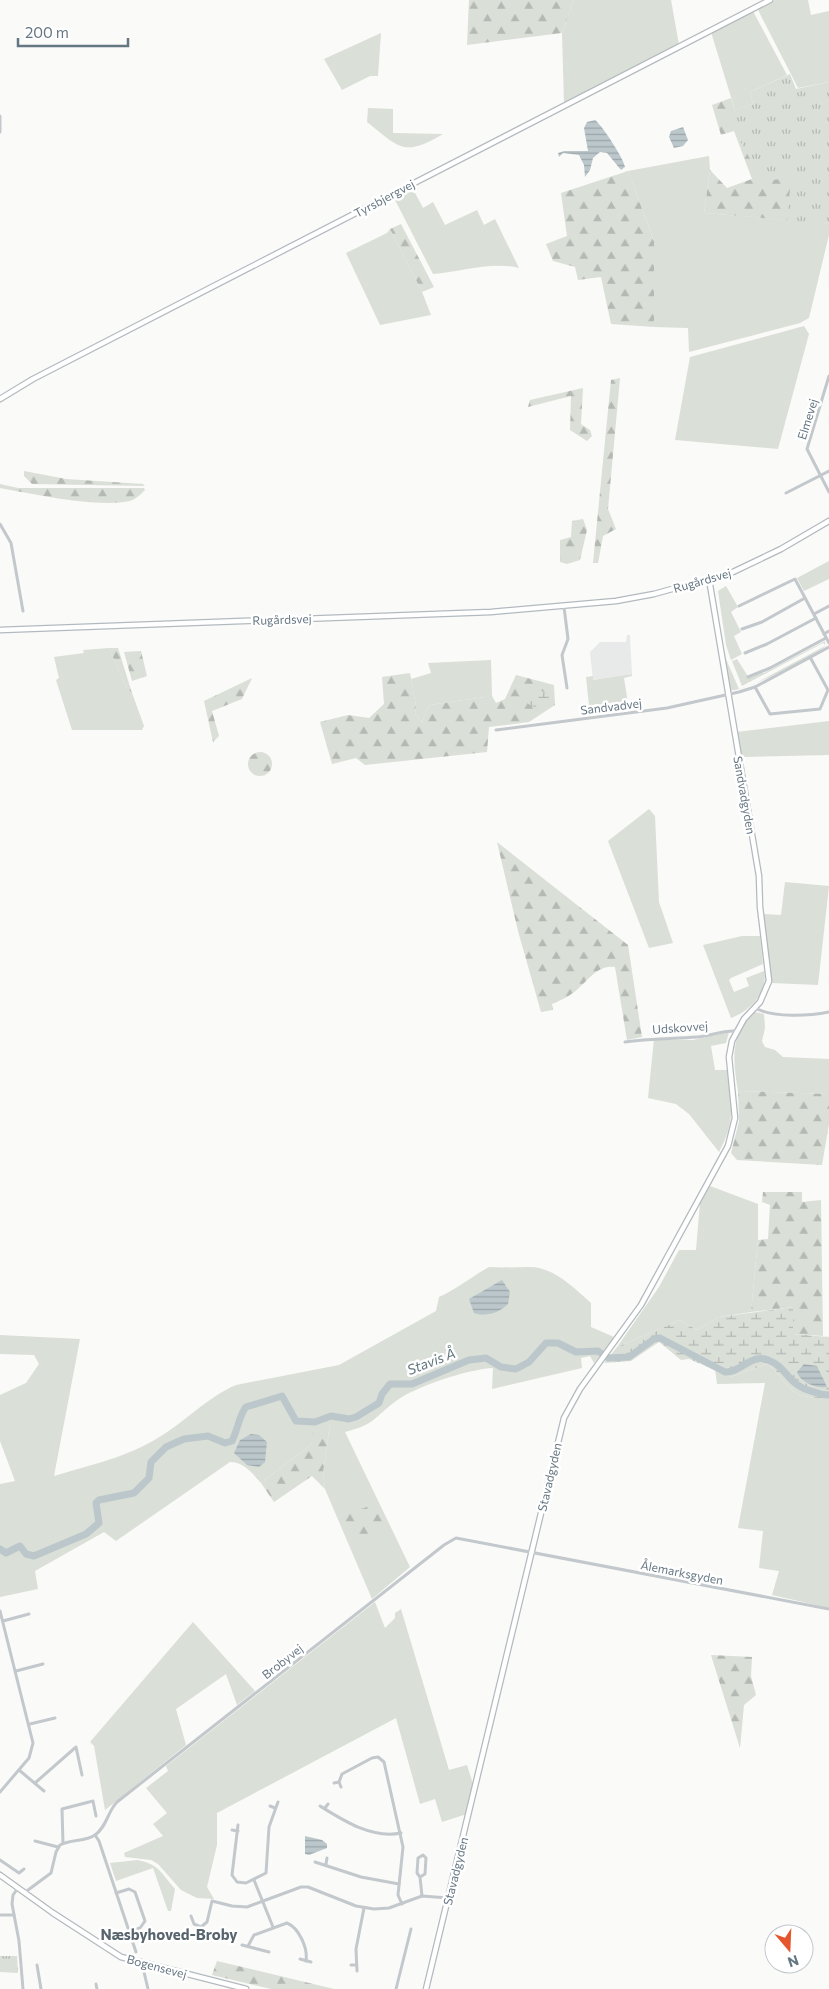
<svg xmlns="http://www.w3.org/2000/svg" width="829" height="1989" font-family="Commissioner,sans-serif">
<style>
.built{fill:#e8e9e9}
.green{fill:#dadfd7}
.forest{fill:url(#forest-firs)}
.wetland{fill:url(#wetland-marsh)}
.park{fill:url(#park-tufts)}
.water{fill:url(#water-rules)}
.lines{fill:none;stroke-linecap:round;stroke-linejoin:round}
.river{stroke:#bbc7cb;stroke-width:7}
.secondary-casing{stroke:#b3babf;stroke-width:7}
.street{stroke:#c3c8cc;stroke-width:3}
.secondary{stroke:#fff;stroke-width:4.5}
.labels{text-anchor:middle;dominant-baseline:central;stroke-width:5;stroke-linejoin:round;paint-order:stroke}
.street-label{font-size:12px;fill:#657683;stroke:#fff}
.water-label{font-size:14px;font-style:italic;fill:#60757c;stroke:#fff}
.quarter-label{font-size:15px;font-weight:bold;fill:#57646e;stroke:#fff}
</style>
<defs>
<pattern id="forest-firs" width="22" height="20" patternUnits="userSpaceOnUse" patternTransform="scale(1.25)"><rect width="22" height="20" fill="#dadfd7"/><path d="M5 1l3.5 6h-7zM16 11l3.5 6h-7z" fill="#b4b9b4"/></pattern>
<pattern id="wetland-marsh" width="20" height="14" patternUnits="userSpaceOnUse" patternTransform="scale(1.25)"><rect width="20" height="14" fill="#dadfd7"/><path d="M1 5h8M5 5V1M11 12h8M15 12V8" fill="none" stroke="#b4b9b4"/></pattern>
<pattern id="park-tufts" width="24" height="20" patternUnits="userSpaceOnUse" patternTransform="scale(1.25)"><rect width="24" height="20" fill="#dadfd7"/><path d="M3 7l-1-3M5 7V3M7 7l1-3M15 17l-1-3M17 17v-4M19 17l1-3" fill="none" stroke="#b4b9b4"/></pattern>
<pattern id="water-rules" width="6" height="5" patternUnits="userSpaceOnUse" patternTransform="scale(1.25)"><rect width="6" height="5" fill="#bbc7cb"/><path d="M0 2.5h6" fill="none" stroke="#9ca6aa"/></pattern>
</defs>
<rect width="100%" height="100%" fill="#fafaf8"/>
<polygon class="built" points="627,635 630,635 632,674 593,680 590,652 600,642 626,642"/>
<g class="green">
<polygon points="574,0 671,0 679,45 564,104 562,33"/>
<polygon points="775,0 808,0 811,15 829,11 829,82 798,88 759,12 758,8"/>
<polygon points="753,11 787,75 750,92 753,104 735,110 711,32"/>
<polygon points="381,33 378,76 370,76 342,90 324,59"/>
<path d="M368,108L393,109V133L443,134C403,158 399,147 367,122Z"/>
<polygon points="709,156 710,170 704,213 829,223 829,235 809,318 800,323 689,352 688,328 654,327 654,241 628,171"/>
<path d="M413,189L423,208L433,202L445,225L477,210L484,225L495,219L519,268C492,261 460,272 433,274L394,198Z"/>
<polygon points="390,229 422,292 431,315 380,325 346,253 387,233"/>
<polygon points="804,326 809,334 778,449 675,440 690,357"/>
<polygon points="829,561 829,579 804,591 797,578"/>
<polygon points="726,586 738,607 731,612 741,632 734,636 742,654 731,660 726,645 718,591"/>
<polygon points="825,641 825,645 823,643 742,686 732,661 737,659 749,678 761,672 764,673"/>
<path d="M827,645C816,655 743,693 730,690L722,650L739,689L754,684Z"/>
<polygon points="109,648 126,687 132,693 144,726 142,730 72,730 56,680 59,678 54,657 84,653 83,650"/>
<polygon points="491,660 492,696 429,705 422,722 415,714 416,706 411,679 431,673 428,663"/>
<polygon points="632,674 632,676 624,678 629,710 590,715 586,677 593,676 593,680"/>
<polygon points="829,721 829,755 742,757 736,732"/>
<polygon points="649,809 655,816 659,902 673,943 649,948 608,841"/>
<polygon points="785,882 829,886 818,985 772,983 763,914 781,915"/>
<path d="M742,936H760L763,964L731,978L729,980L734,992L749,986L746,978L764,971C769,992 750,1011 731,1018L703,945Z"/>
<path d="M755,1012L764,1014L765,1028L762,1041L765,1047L775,1050L783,1057L829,1059V1094L738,1091C733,1061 729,1034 755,1012Z"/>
<path d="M729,1032L726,1043L711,1046L715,1070H727C732,1103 736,1121 719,1152L689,1114L676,1104L648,1098L654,1039L693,1040Z"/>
<polygon points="710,1186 758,1204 758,1240 751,1312 719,1317 697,1330 680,1320 617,1347 659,1287 679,1250 696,1250 700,1203"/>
<path d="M489,1267C502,1268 515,1267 528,1267C553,1266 574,1288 591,1303V1327L614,1337L594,1363L590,1356L581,1358L582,1368L492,1389L493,1368C469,1369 416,1386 396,1401C373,1418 376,1424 345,1432L410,1567L372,1599L325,1489L323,1473L330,1424L312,1444L261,1483C252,1473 244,1462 230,1462L116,1541L104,1532L35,1571L38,1589L0,1597V1484L15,1481L0,1441V1395L26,1383L39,1364L34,1355L0,1354V1335L80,1339L54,1476C90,1465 129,1457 161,1436C187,1420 208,1397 236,1385L339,1365L436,1311L439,1297C457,1289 471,1277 489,1267Z"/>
<path d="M767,1364C779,1371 784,1386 796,1393C805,1398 819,1398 829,1398V1608L772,1595L779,1571L759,1568L763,1531L738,1528L765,1383L717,1384L715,1369L731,1377Z"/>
<polygon points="375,1602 385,1628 395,1618 395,1613 401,1609 449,1770 467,1765 473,1784 467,1814 442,1822 435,1799 420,1804 396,1718 217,1813 217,1845 207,1887 214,1899 197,1898 181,1890 158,1864 151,1860 125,1857 124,1853 163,1836 153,1824 167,1813 146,1788 168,1771 166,1766"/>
<polygon points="193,1622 255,1691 237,1705 226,1674 176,1709 186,1745 105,1810 94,1746 90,1742"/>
<path d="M137,1860C159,1864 161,1873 175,1889L171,1911H168L153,1868L116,1881L110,1863Z"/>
</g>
<g class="forest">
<polygon points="469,0 574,0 562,33 467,45"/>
<polygon points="731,98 735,110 791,178 822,223 704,213 710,170 727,188 752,179 734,131 721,135 712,105"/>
<polygon points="628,171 654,241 654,327 611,324 601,277 578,280 575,267 553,261 546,244 567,236 561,193"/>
<polygon points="401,224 434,287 422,292 390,229"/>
<polygon points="620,378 608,509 616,529 603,536 598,563 593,563 611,380"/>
<polygon points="583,388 581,424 590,430 592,436 587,441 570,430 571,396 528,407 530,400"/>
<polygon points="24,471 66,479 143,484 145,486 32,484 24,476"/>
<path d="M0,484L18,488H144L145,490C141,494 136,499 130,501C97,508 33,494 0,488Z"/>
<polygon points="583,519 587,530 580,560 567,564 560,562 560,540 571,537 572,521"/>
<polygon points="109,648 118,648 132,693 126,687"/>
<polygon points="141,651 147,676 132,681 124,652"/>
<polygon points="410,673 416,706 415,714 422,722 429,705 492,696 496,703 505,699 516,675 554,685 555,705 529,722 489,727 487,752 365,765 356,758 332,764 320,722 348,715 369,718 384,704 382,677"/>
<polygon points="252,678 242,699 212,711 219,736 213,742 204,701"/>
<circle cx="260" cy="764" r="12"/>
<path d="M497,842L628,945L642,1037L627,1040L615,967C595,964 585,986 570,995C564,999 558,1001 552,1004L553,1010L541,1012L518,931Z"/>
<polygon points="738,1091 829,1094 829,1124 822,1165 737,1160 731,1153 739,1121"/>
<polygon points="763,1192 802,1192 802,1202 821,1200 823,1336 793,1334 793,1307 751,1312 758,1240 768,1239 770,1205 762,1202"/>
<polygon points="330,1424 323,1473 325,1489 312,1476 274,1502 261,1483 312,1444 313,1429"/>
<polygon points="377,1504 388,1528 355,1541 340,1515"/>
<polygon points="711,1655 752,1657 751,1676 756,1695 744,1705 740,1748"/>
<polygon points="217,1961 334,1989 271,1989 212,1975"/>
</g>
<g class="wetland">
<polygon points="535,690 542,691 554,699 553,703 545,709 531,706 525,701 525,696"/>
<path d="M793,1307V1334L829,1337V1398C819,1398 805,1398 796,1393C784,1386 779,1371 767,1364L731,1377L689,1359L681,1360L659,1342L631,1361L604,1363L617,1347L680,1320L697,1330L719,1317Z"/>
</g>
<g class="park">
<polygon points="790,74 796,89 829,82 829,223 787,221 791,178 762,181 725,113 753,104 750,92"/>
<polygon points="0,1956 17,1956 18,1973 0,1972"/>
</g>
<g class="water">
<path d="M595,120C602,125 624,159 625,167L621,170L607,153L600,152L593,158L590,170L585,177L584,165L579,155L563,153L559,157L558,153L564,151H588L584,128L587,122Z"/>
<polygon points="683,127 688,140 683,146 674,148 669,137 671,131"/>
<path d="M502,1280L510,1292L508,1304C499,1313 486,1317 474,1313L469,1299Z"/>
<path d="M804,1364L817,1366L827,1387C817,1389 800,1382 797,1372Z"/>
<polygon points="251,1434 259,1435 267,1442 265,1462 259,1467 247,1465 234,1453 240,1440"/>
<polygon points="305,1836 322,1840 327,1844 327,1848 309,1855 305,1854"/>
</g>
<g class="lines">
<path class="river" d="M0,1549L6,1553L20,1546L26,1554L34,1556L86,1534L99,1523L96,1503L99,1500L134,1493L149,1478L151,1462L166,1447L184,1439L208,1436L225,1443L232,1441C237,1432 240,1413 246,1407L282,1396L296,1421L315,1422L331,1416L349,1419L356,1417L379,1403L382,1394L390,1384H412L469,1360L486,1358L501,1367L516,1369L529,1362L546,1343H558L576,1352L598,1351L608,1358L629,1357L654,1339L660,1338L725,1372C740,1373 752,1353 768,1360C789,1368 786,1385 814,1392C819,1394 824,1395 829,1395"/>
<defs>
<g id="secondary">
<polyline points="0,399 33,379 770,0"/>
<polyline points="0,630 491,612 616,601 654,594 733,572 781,549 829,521"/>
<polyline points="0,1875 53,1913 121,1957 246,1989"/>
<polyline points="426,1989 564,1418 580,1389 641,1305 728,1146 735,1118 729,1057 732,1041 744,1019 760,1002 769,981 760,907 759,876 709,579"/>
</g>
</defs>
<use href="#secondary" class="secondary-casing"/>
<g class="street">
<polyline points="0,116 0,132"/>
<polyline points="829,376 807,449 829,492"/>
<polyline points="786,493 829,471"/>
<polyline points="0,524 11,543 23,611"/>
<polyline points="739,606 795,579 829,643"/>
<polyline points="564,607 568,639 562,655 567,688"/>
<polyline points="814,614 829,606"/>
<polyline points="742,629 762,622 805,598"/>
<polyline points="824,634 829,631"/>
<polyline points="745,653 767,644 816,618"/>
<polyline points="748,677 770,668 826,638"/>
<polyline points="755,687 770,714 820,709 828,690 810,657"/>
<polyline points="496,730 667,708 739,692 755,687 829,647"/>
<path d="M755,1008C774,1018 809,1016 829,1012"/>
<path d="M625,1042C649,1038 673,1039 697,1037C711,1036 722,1030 736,1031"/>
<polyline points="0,1611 33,1743 29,1758 0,1792"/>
<polyline points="3,1621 29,1614"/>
<polyline points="16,1671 43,1664"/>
<polyline points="30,1724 55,1718"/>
<polyline points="19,1770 44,1791"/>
<polyline points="35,1783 76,1747 82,1775"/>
<polyline points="334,1783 339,1782"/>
<polyline points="341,1787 339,1782 342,1774 372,1758 378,1757 384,1762 403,1847 398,1895 402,1904"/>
<polyline points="270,1806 275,1808"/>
<path d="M320,1806C344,1821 372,1839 401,1833"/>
<polyline points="325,1808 328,1804"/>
<polyline points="238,1825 232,1875 237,1882 246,1883 266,1873 269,1827 278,1802"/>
<polyline points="232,1830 238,1831"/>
<polyline points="95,1835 99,1841 136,1952"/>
<polyline points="35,1841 58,1847"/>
<polyline points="63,1843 62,1809 93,1801 96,1816"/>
<polyline points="0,1860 19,1873 24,1869"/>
<polyline points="315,1862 361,1877 399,1884"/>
<polyline points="326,1864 327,1858"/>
<polyline points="420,1877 417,1873 418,1858 423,1855 426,1858 425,1874 420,1877 422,1896"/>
<polyline points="254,1880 273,1927"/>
<polyline points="18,1888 13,1895 12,1904 19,1941 23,1989"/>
<path d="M24,1893L51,1873L56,1852L60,1845C71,1839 85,1842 95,1835C106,1828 108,1811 117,1802L444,1545L456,1538L829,1609"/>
<polyline points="116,1893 129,1889 135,1892 145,1921 140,1928 129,1932"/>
<polyline points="0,1915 14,1915"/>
<polyline points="191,1916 194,1924 201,1927 207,1922 212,1901 232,1906 247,1907 301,1887 308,1887 356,1906 374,1909 389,1908 422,1896 448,1898"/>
<polyline points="242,1945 269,1952"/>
<path d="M248,1946L254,1935L287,1923C299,1928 308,1948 306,1961"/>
<polyline points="300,1959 311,1962"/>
<polyline points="144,1964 144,1972 148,1989"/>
<polyline points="37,1965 41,1989"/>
<polyline points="351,1965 356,1965"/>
<polyline points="357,1971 356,1949 364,1908"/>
<polyline points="96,1984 97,1989"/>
<polyline points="396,1989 411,1929"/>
</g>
<use href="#secondary" class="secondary"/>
</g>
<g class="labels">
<g class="street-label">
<text transform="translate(384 198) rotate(-28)">Tyrsbjergvej</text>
<text transform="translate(807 419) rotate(-73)">Elmevej</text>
<text transform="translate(702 580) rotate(-16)">Rugårdsvej</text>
<text transform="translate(282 619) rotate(-2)">Rugårdsvej</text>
<text transform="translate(611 706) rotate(-7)">Sandvadvej</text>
<text transform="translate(745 795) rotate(80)">Sandvadgyden</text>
<text transform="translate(680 1027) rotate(-4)">Udskovvej</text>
<text transform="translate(549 1477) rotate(-77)">Stavadgyden</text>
<text transform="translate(682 1572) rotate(11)">Ålemarksgyden</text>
<text transform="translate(282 1661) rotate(-38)">Brobyvej</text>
<text transform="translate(455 1871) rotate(-76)">Stavadgyden</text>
<text transform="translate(157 1966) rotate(15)">Bogensevej</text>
</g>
<g class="water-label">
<text transform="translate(431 1361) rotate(-21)">Stavis Å</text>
</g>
<g class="quarter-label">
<text x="169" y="1934">Næsbyhoved-Broby</text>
</g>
</g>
<g transform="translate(789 1949) rotate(161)"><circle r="24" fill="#ffffff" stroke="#c1c8cd"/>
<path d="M0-4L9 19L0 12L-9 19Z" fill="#e4572e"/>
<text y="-8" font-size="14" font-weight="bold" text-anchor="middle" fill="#657683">N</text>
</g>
<path d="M18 38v8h110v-8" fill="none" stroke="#657683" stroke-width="2.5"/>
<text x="25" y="38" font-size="15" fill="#657683" stroke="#ffffff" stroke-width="4" paint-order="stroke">200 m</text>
</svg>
